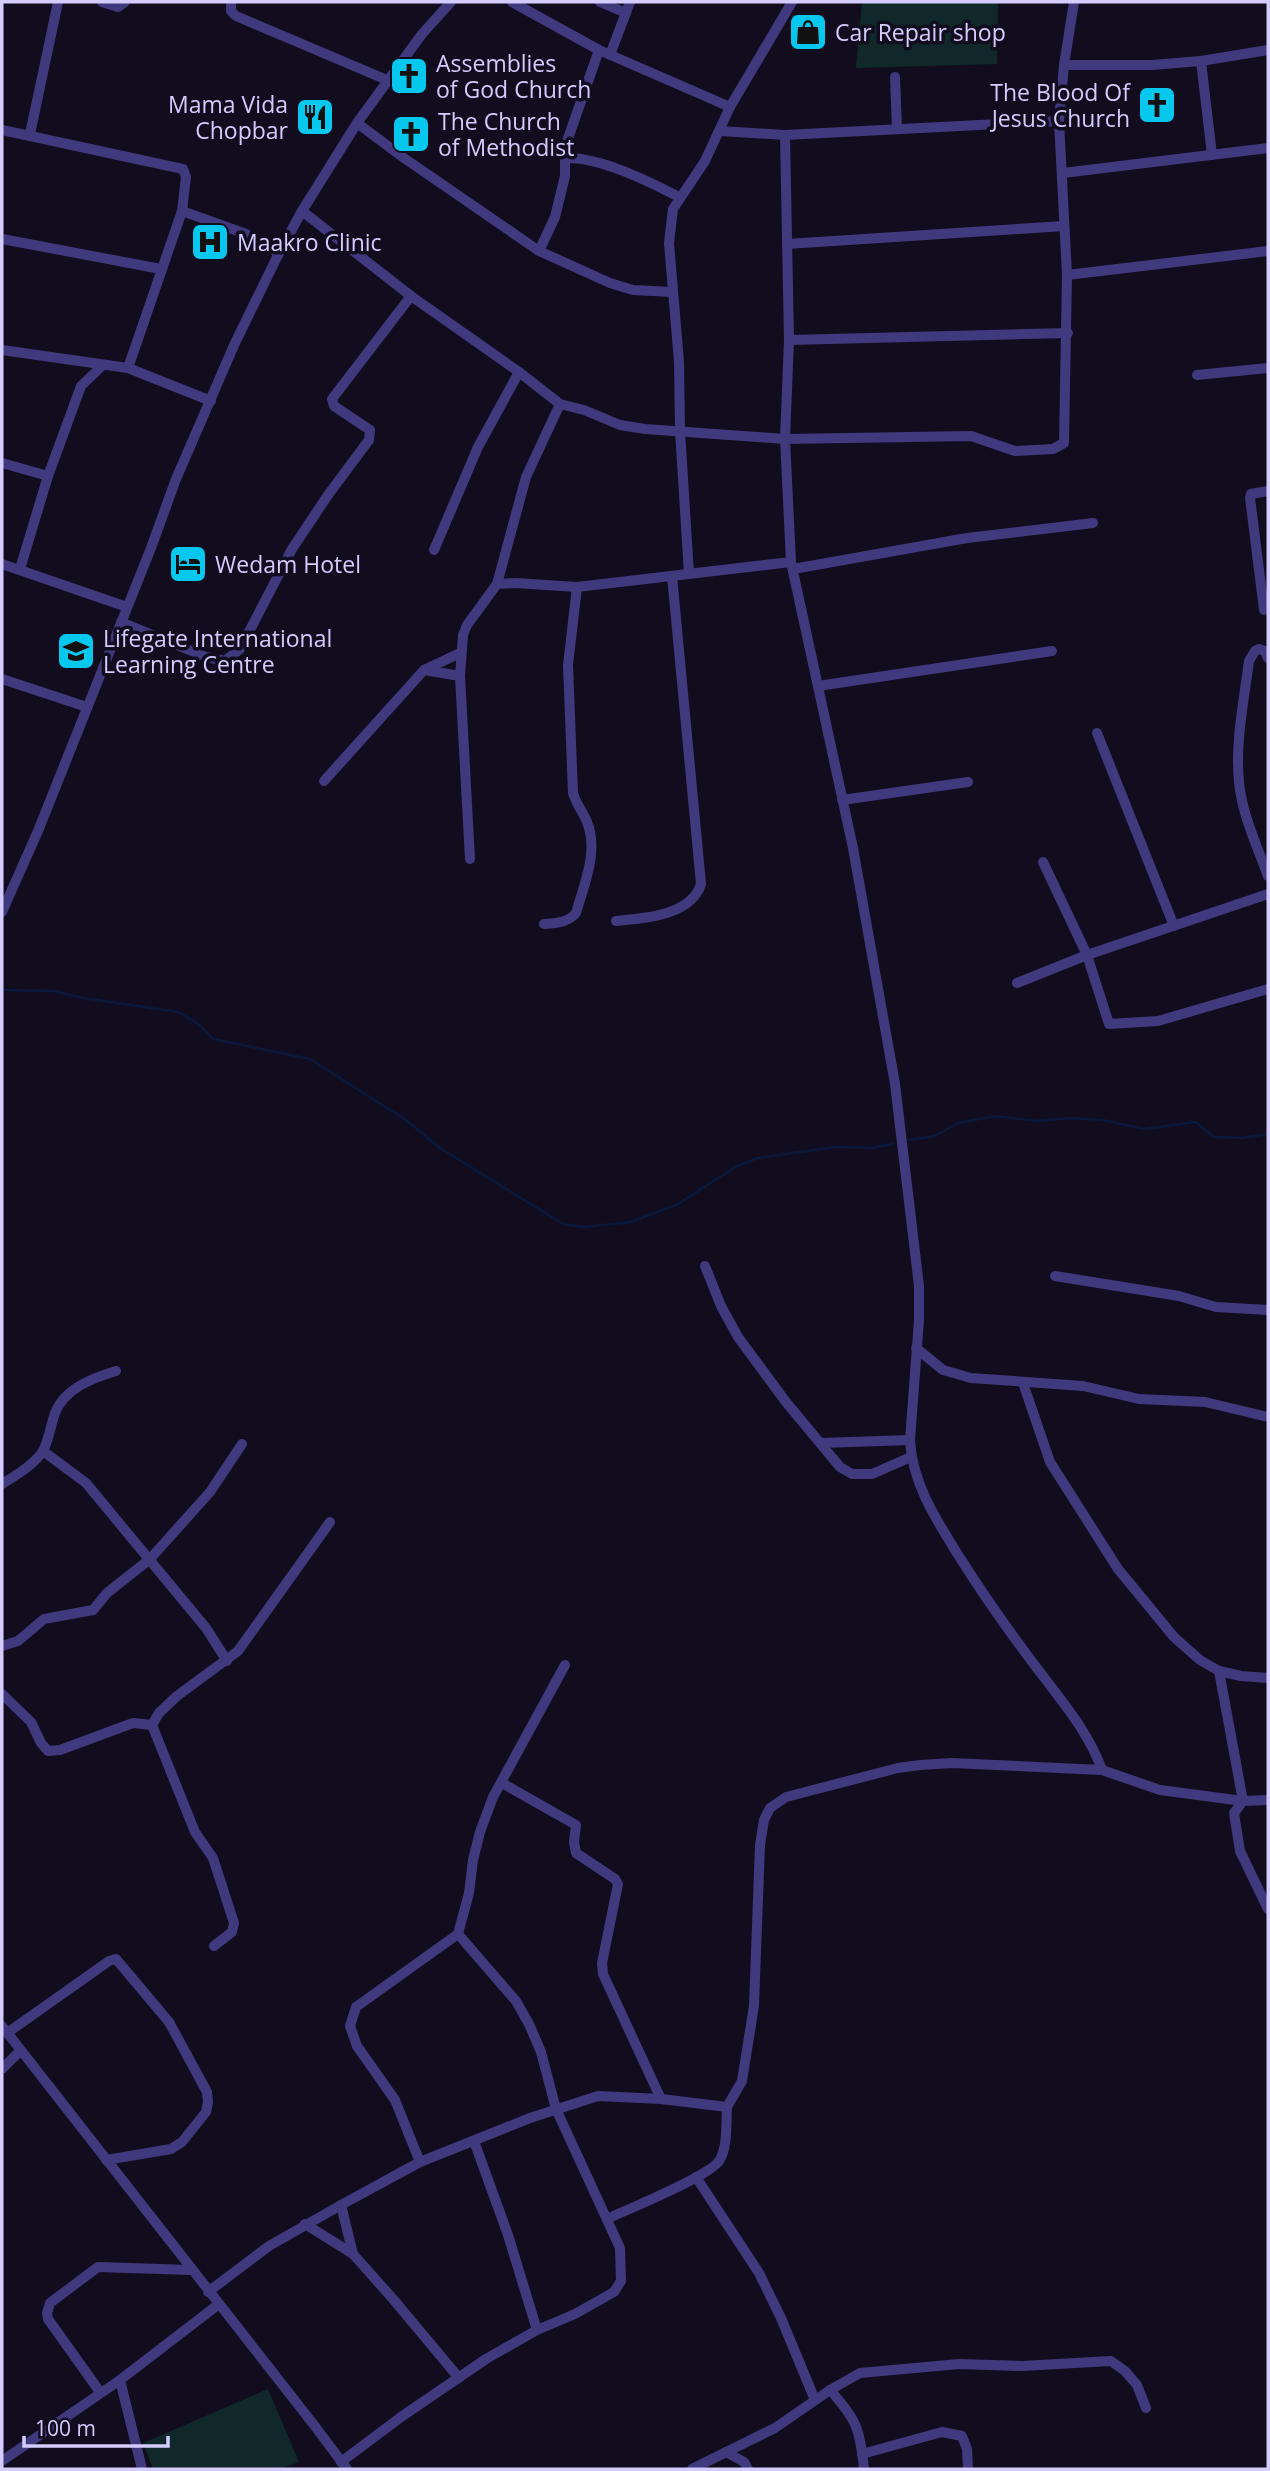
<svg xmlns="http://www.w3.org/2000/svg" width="1270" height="2471" font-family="'Open Sans',sans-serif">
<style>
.green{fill:#102829}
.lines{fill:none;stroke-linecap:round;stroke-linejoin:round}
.stream{stroke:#0a193b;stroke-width:2.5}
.minor{stroke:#40397d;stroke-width:10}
.labels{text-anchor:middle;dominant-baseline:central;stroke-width:7;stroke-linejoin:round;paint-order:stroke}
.poi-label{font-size:23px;fill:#d5ccfe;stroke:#110d1f;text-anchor:start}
</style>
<rect width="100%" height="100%" fill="#110d1f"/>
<g class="green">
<polygon points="862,2 998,2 997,64 856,68"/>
<polygon points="268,2389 299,2462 280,2469 153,2469 143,2443"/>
</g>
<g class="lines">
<g class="stream">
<polyline points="2,990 54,991 83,998 178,1012 200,1025 213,1039 310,1059 406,1120 440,1148 563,1224 585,1227 631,1222 678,1204 737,1166 758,1158 835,1147 872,1148 893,1144"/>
<polyline points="909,1140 935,1136 958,1123 996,1116 1037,1121 1070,1118 1103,1120 1145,1129 1195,1122 1214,1137 1242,1138 1268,1134"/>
</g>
<g class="minor">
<polyline points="102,2 118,7 125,2"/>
<polyline points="231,2 231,11 236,16 387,80"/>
<polyline points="512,2 599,50 730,107"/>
<polyline points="600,2 626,13"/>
<polyline points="610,55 630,2"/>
<polyline points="1201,61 1212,155"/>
<polyline points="1064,65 1152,65 1201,61 1268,50"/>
<polyline points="895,77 897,129"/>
<polyline points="357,123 404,158 539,251 610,283 633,290 672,292"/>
<polyline points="2,130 183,169 186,177 182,211 128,368"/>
<polyline points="720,131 785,135 1059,121"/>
<polyline points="30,134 58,2"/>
<path d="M785,135L789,340L785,439L791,562L853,848L895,1084L919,1286V1320L910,1440C912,1485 939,1524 962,1561C988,1602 1016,1641 1046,1680C1068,1709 1090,1736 1102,1770"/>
<path d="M566,158C600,157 648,181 679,197"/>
<polyline points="1063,173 1268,148"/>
<polyline points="182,211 246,234 279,253"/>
<polyline points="302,211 411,296 519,372 560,404 584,410 620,425 645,429 785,439 971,436 1015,451 1053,449 1064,443 1067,275 1059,121 1064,65 1074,2"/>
<polyline points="2,239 161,269"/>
<polyline points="787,244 1064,226"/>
<polyline points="539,251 555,217 565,176 565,147 599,50"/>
<polyline points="1067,275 1268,251"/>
<polyline points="789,340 1068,333"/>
<polyline points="2,350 128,368 211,401"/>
<polyline points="1197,375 1268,368"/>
<polyline points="2,463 48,476"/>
<polyline points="434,550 478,447 519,372"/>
<polyline points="2,564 127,607"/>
<polyline points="20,569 48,476 81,386 102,366"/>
<polyline points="793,569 967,538 1093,523"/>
<polyline points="689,574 680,431 679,362 669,243 673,209 705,161 730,107 792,2"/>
<polyline points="497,584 515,583 577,587 791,562"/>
<polyline points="1264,610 1250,498 1251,494 1268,491"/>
<polyline points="121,622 206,657 225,661 240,649 292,549 328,495 369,440 370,430 334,406 332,399 411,296"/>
<path d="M1268,658L1265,651L1259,649L1255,651L1249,661C1244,700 1235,743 1239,782C1242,814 1257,846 1268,876"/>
<polyline points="424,670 460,676"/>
<polyline points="2,679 87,707"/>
<polyline points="818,686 1052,651"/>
<polyline points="1097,733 1174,926"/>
<polyline points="324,781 424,670 460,653"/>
<polyline points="842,800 968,782"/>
<polyline points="470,859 460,676 463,635 467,625 497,584 526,477 560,404"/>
<polyline points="1043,862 1087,955 1109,1024 1158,1021 1268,989"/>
<polyline points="2,912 38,831 151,548 176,479 235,343 279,253 302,211 357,123 422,34 451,2"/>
<path d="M616,921C644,918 691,916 701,884L672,576"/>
<path d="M544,924C555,923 568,923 576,913C584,885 599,851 587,822C583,812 576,804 573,793L568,665L577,587"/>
<polyline points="1017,983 1087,955 1268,894"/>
<polyline points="705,1266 721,1306 738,1337 786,1402 840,1467 852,1474 872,1474 911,1457"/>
<polyline points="1055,1276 1179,1296 1216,1307 1268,1310"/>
<polyline points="916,1348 943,1370 971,1378 1083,1386 1139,1399 1205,1402 1268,1417"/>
<polyline points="1023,1383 1050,1462 1118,1569 1174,1637 1200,1660 1219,1671 1241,1676 1268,1678"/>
<polyline points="821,1443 910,1440"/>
<polyline points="43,1451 86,1483 206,1628 227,1661"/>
<path d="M2,1484C15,1476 37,1463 44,1449C49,1438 51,1425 55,1413C65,1388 93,1378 116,1371"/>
<polyline points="2,1646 18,1641 44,1619 93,1610 107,1593 150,1559 210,1492 242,1444"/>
<polyline points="1219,1671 1243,1801 1234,1813 1240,1851 1268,1909"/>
<polyline points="2,1694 31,1722 41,1743 48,1751 60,1750 133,1723 152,1725"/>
<polyline points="502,1783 576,1825 574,1842 576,1853 615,1879 618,1884 602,1963 603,1974 661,2099"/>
<polyline points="214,1946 232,1932 234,1923 213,1858 195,1832 152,1725 159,1713 177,1696 238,1651 330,1522"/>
<polyline points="2,2026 314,2425 347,2469"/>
<polyline points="7,2033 109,1961 116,1959 169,2022 207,2092 208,2102 206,2112 182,2142 171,2149 106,2160"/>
<polyline points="2,2069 20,2051"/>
<polyline points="474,2141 508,2235 537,2330"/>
<polyline points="420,2162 395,2100 357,2046 350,2026 356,2007 458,1934 469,1893 473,1860 480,1832 493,1797 565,1665"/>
<polyline points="696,2177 759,2273 781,2318 815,2400"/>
<polyline points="341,2205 353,2254"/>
<path d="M607,2219C628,2209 708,2177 719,2161C728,2148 726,2122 727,2107"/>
<polyline points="305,2224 353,2254 393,2299 459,2378"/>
<polyline points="208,2292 269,2246 341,2205 420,2162 530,2118 598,2096 661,2099 727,2107 742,2081 754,2006 760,1845 764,1820 770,1808 786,1797 898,1768 920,1765 952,1763 1102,1770 1160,1790 1243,1801 1268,1800"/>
<polyline points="120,2380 142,2469"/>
<path d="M830,2390C857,2420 860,2429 864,2469"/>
<polyline points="100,2392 48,2319 47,2313 50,2303 98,2267 191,2270"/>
<polyline points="726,2452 744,2462 748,2469"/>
<polyline points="862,2454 942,2432 962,2436 967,2449 968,2469"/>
<polyline points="2,2461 120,2380 219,2304"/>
<polyline points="341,2462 401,2417 486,2359 537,2330 575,2314 614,2292 621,2281 620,2248 556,2109 541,2052 529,2024 516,2001 458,1934"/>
<polyline points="692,2469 775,2428 830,2390 860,2373 959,2364 1022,2366 1111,2361 1125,2371 1137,2385 1146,2408"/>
</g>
</g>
<defs>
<symbol id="shop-square" viewBox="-11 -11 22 22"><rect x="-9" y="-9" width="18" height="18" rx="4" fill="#06c8ef" stroke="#110d1f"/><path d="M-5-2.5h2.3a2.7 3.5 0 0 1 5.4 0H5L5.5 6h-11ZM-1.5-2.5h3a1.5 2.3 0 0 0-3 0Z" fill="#111"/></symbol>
<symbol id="church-square" viewBox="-11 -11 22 22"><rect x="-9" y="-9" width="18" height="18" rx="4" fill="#06c8ef" stroke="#110d1f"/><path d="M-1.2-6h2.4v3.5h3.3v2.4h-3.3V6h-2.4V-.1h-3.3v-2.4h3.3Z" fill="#111"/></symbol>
<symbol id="restaurant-square" viewBox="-11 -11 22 22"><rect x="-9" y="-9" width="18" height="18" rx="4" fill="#06c8ef" stroke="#110d1f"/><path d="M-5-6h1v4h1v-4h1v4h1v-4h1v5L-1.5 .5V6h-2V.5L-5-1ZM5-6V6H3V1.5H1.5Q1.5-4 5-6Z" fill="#111"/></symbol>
<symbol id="hospital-square" viewBox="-11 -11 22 22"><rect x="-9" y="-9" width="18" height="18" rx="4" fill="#06c8ef" stroke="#110d1f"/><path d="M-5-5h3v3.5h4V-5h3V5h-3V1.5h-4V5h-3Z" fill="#111"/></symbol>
<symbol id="hotel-square" viewBox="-11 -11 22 22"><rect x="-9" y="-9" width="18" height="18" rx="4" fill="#06c8ef" stroke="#110d1f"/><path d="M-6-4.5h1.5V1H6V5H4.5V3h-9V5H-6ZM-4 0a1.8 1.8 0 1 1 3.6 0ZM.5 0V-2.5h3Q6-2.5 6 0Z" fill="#111"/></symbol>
<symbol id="school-square" viewBox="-11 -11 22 22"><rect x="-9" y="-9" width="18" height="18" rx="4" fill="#06c8ef" stroke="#110d1f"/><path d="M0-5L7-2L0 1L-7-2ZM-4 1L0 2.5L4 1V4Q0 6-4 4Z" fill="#111"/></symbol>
</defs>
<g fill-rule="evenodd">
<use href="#shop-square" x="786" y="10" width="44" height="44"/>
<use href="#church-square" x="387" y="54" width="44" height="44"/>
<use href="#church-square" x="1135" y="83" width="44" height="44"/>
<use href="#restaurant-square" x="293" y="95" width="44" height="44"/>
<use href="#church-square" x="389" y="112" width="44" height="44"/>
<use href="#hospital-square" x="188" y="220" width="44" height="44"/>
<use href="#hotel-square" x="166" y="542" width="44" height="44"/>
<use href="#school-square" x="54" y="629" width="44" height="44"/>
</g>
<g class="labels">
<g class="poi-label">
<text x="835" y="32">Car Repair shop</text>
<text x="436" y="63">Assemblies<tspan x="436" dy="26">of God Church</tspan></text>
<text x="1130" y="92" text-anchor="end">The Blood Of<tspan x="1130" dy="26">Jesus Church</tspan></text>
<text x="288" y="104" text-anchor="end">Mama Vida<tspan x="288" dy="26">Chopbar</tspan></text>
<text x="438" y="121">The Church<tspan x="438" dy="26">of Methodist</tspan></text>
<text x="237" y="242">Maakro Clinic</text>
<text x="215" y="564">Wedam Hotel</text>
<text x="103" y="638">Lifegate International<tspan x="103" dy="26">Learning Centre</tspan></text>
</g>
</g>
<rect width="1270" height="2471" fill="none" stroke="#d5ccfe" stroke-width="7"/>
<path d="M24 2436v10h144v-10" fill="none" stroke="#d5ccfe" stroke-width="3.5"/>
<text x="35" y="2436" font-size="21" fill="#d5ccfe" stroke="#110d1f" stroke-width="5" paint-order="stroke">100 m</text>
</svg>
